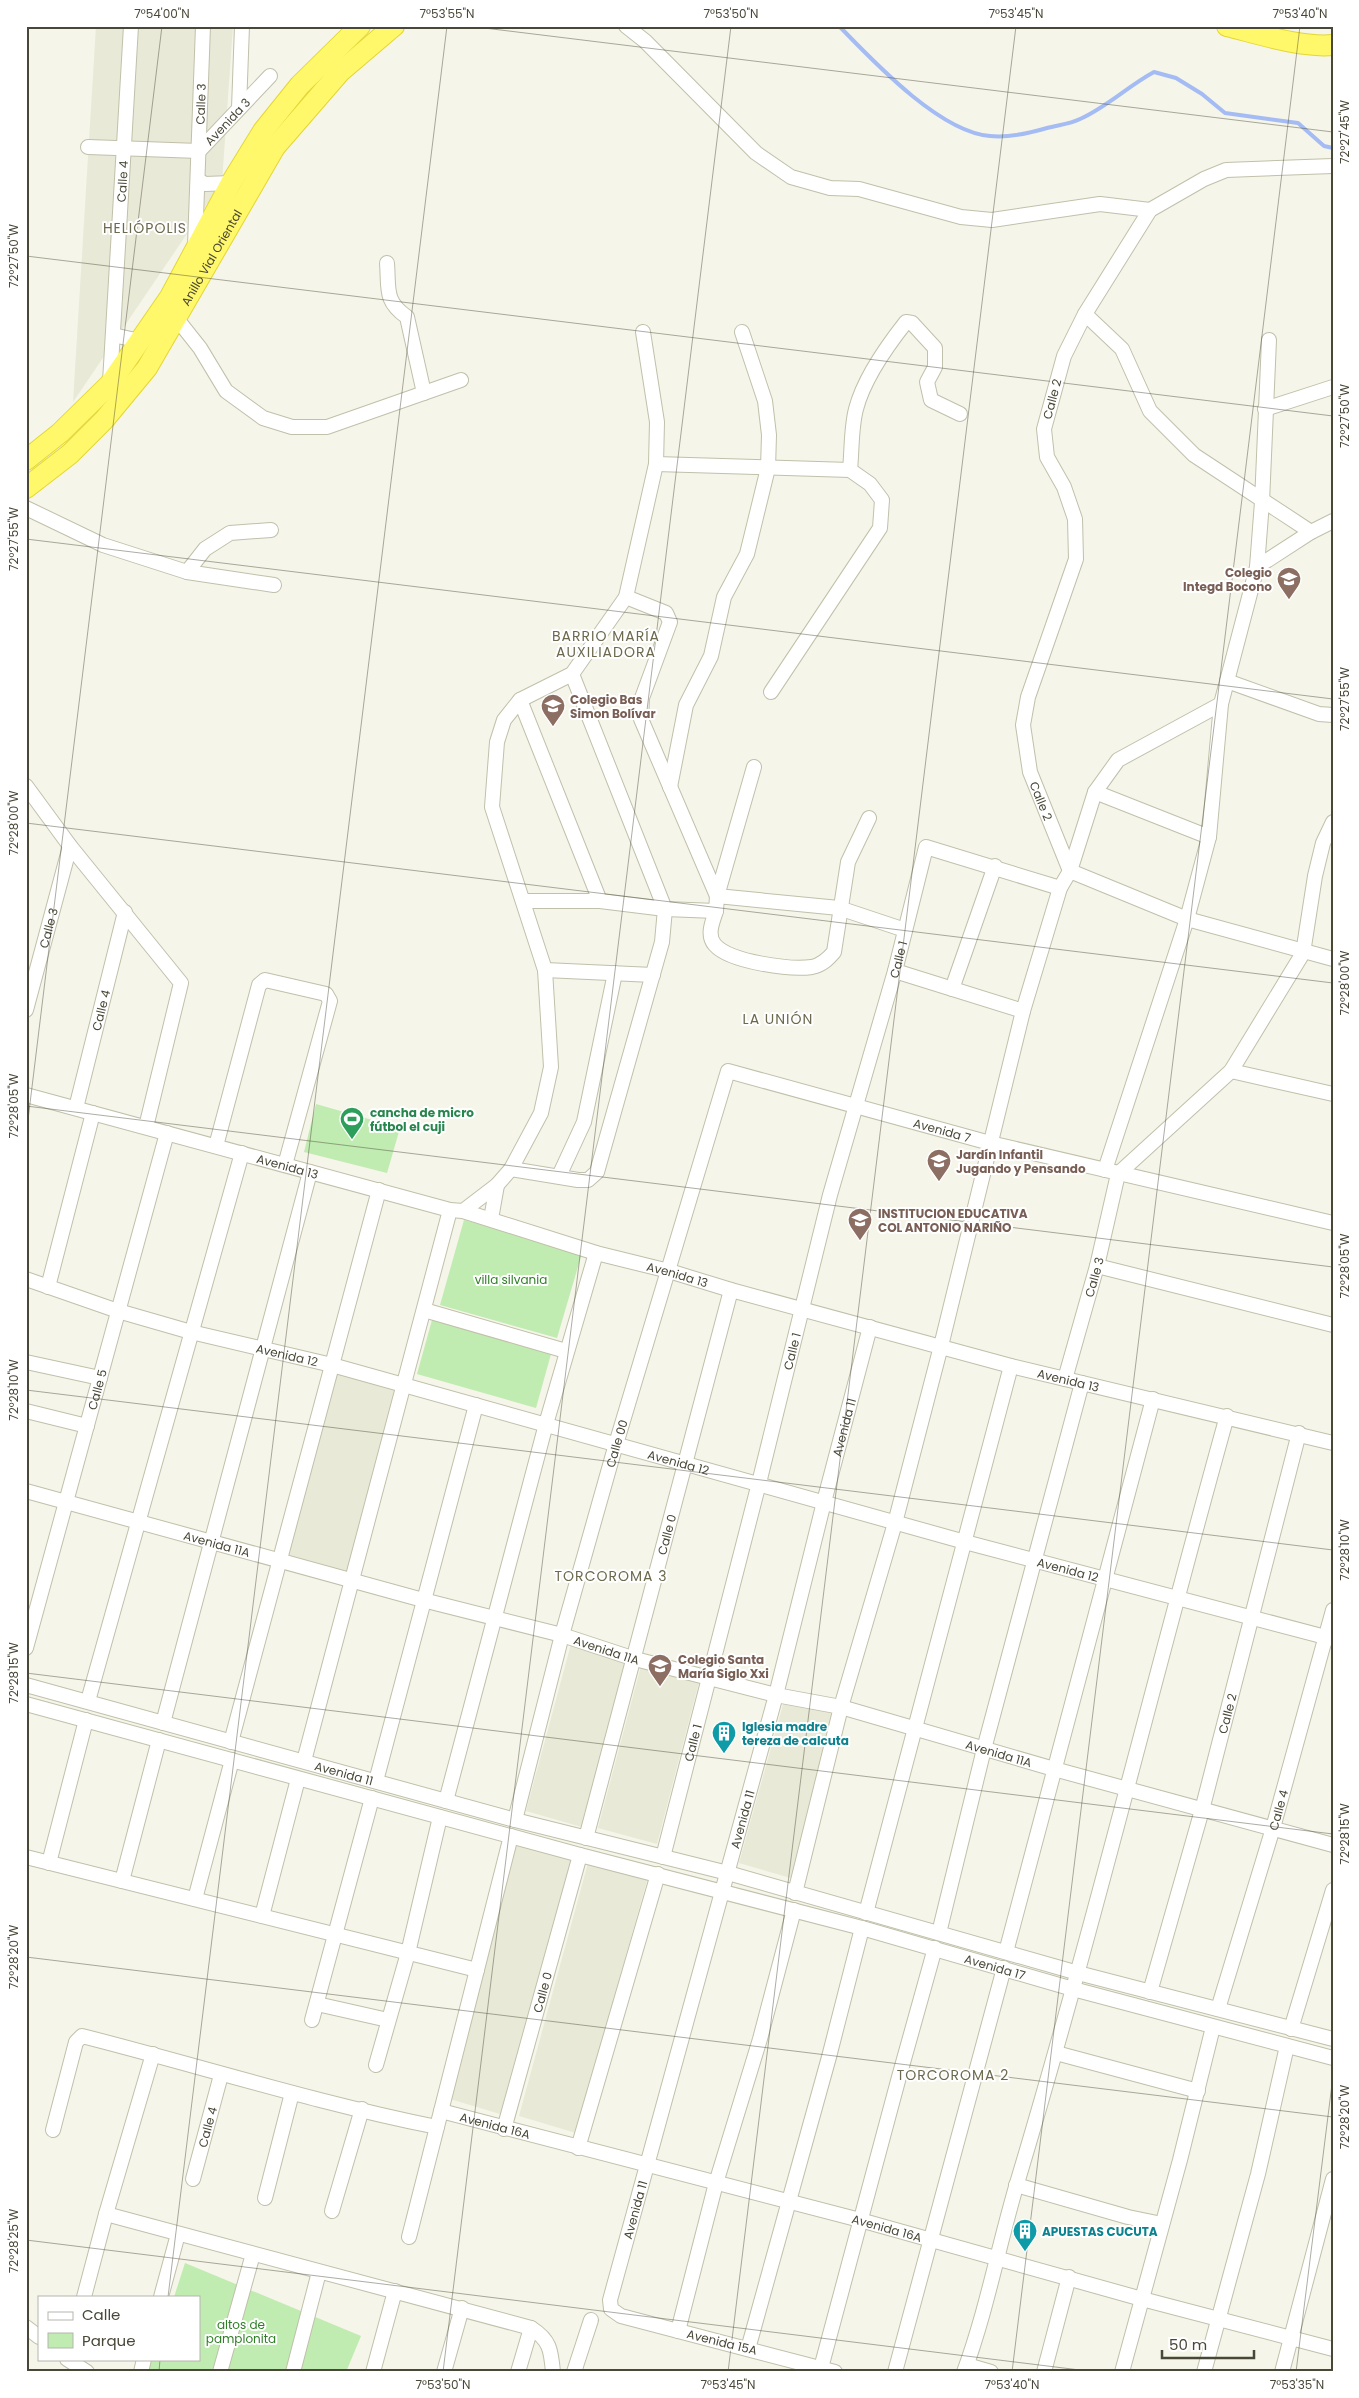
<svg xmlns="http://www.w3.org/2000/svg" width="1359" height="2398" font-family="Poppins,sans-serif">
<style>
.residential{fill:#e9e9d7}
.green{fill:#c0ebb1}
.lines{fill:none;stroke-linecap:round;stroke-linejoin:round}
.stream{stroke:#a4bcf3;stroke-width:4}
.minor-casing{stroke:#c1c0ab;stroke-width:16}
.highway-casing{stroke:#e4d634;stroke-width:22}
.minor{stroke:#fff;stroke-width:14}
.highway{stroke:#fff86a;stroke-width:20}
.ticks{fill:none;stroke:#494737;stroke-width:1;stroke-opacity:0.45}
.labels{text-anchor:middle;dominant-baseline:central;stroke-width:4;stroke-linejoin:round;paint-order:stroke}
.street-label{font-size:12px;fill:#494737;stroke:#fff}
.education-label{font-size:12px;font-weight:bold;fill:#785e54;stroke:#fff;text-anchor:start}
.leisure-label{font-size:12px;font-weight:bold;fill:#27864d;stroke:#fff;text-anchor:start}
.park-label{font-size:12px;fill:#2f7e27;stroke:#fff}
.culture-label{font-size:12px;font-weight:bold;fill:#0d838f;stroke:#fff;text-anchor:start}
.neighbourhood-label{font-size:14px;letter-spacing:1px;fill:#6d694e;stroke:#fff}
.neatline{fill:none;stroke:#494737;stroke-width:2}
.ticks-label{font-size:12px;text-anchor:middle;fill:#494737}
</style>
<rect width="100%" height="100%" fill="#f5f5e9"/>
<g class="residential">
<polygon points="96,26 233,26 222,182 73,402"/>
<polygon points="335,1369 400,1386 350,1577 284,1558"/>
<polygon points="571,1644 631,1661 585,1828 526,1811"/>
<polygon points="641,1666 699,1682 657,1844 598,1828"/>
<polygon points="784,1701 835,1713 794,1879 739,1863"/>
<polygon points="516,1845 571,1858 500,2114 450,2099"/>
<polygon points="588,1863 648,1877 576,2133 519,2116"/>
</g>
<g class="green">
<polygon points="316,1104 400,1128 387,1173 304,1152"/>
<polygon points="464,1220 582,1253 557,1338 440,1305"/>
<polygon points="432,1320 551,1354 536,1408 417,1374"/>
<polygon points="185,2263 361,2336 346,2372 148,2372 152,2359 199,2359 199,2297 174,2297"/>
</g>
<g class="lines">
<path class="stream" d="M837,26L841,28C875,63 940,132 990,136C1008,138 1030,133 1047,128C1058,125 1070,124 1080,119C1107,107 1128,86 1154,72L1176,78L1202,94L1225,113L1298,123L1324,146L1333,148"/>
<defs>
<g id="minor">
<polyline points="626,26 645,41 756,153 791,177 830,188 859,189 961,217 992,220 1100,204 1150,210"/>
<polyline points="239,108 242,26"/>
<path id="s1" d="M88,147L199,151L270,76"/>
<path id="s2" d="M1333,166L1226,170L1204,179L1150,210L1085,314L1064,356L1044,429L1047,457L1064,487L1075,519L1076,559L1028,697L1023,725L1030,772L1070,871L1187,919L1333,959"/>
<polyline points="198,180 205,184 231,183"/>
<path id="s3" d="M195,245L203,26"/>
<path d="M387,263C389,289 384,301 407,317L424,393"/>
<polyline points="1085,314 1122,349 1150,411 1194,455 1311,532"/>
<polyline points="177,319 200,348 226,391 263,418 292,427 327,427 461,380"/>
<polyline points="113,335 140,341"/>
<path id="s4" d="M110,382L131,26"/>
<polyline points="1265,409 1333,387"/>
<polyline points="656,464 850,470 870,484 882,500 880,528 771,692"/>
<path d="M850,470C852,450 851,428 856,409C864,378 887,346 906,322L912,323L935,348V367L927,382L931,400L960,414"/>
<polyline points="26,508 103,545 187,572 274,585"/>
<polyline points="1257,567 1262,502 1269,340"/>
<polyline points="187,572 205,549 230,533 271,530"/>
<polyline points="626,597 666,613 670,622 642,698 641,719 717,896 754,767"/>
<polyline points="1227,681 1319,714 1333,715"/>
<polyline points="520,700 600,901"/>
<polyline points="26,786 70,846 181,983 146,1127"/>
<polyline points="670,787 686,705 711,656 724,597 747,554 768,468 769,435 765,401 742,332"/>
<polyline points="1095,792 1209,837"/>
<polyline points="524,901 600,901 665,909 716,911 717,896 839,908 905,930"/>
<path d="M716,911C713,921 706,935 715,945C730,962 790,970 812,967C822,965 828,959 834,952L848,862L869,818"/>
<polyline points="545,970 653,975"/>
<polyline points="895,971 1023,1011"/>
<polyline points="952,989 995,866"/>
<path id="s5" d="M26,1010L70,846"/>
<polyline points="1231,1071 1333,1094"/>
<path id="s6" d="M26,1095L450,1210L463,1211L596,1253L669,1271L731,1290L1011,1366L1333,1443"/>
<path id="s7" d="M76,1108L125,912"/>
<polyline points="216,1146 259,985 265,980 326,994 330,1001 285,1165"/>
<polyline points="511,1169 578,1180 588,1180 597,1172 662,942 665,909 572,674"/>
<polyline points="1105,1170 1187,919 1209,837 1221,704"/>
<polyline points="559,1176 584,1122 615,973"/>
<polyline points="463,1211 497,1185 511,1169 541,1113 551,1067 545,970 492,807 497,742 504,720 520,700 572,674 626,597 656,464 657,422 643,332"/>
<polyline points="491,1219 497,1185"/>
<polyline points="1097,1266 1333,1325"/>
<path id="s8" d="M26,1279L118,1311L191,1332L332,1365L965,1542L1333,1639"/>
<polyline points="48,1287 93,1113"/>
<polyline points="424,1310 566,1351"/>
<polyline points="26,1362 100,1378"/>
<path id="s9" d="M1065,1379L1097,1266L1118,1174L1231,1071L1303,953L1315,876L1323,843L1333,822"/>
<polyline points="26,1411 87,1426"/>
<path id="s10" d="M26,1491L423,1600L562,1635L635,1659L776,1695L841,1707L1054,1769L1333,1845"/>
<path id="s11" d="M26,1648L167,1133"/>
<path id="s12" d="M26,1685L515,1820L728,1873L1078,1973L1333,2039"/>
<polyline points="88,1701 242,1153"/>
<path id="s13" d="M26,1704L580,1855L862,1928L1073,1989L1333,2058"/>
<polyline points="163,1723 310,1172"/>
<polyline points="231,1742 379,1190"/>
<polyline points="304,1761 450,1210"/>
<polyline points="376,1781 476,1405"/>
<polyline points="446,1801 546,1424 596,1253"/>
<path id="s14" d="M515,1820L562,1635L616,1444L728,1071L990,1143L1333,1223"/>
<path id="s15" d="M586,1838L731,1290"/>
<polyline points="26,1857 477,1970"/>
<path id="s16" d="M663,1857L759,1483L830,1195L895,971L926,847L1060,888"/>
<polyline points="49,1863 86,1720"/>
<polyline points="122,1881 159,1740"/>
<polyline points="795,1893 841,1707 895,1523 941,1346 1023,1011 1060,888 1070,871 1095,792 1118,760 1221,704 1257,567 1311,532 1333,521"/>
<polyline points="195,1899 232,1760"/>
<polyline points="866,1913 1011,1366"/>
<polyline points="262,1916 298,1779"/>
<polyline points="939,1933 984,1749 1082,1383"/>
<polyline points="1006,1952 1153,1399"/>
<path id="s17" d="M1150,1992L1202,1810L1299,1433"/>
<polyline points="317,2004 388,2020"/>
<path id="s18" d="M1218,2009L1273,1828L1333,1610"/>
<polyline points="312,2020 372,1798"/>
<polyline points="1291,2029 1333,1890"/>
<polyline points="1056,2053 1198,2091"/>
<polyline points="376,2065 408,1953 440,1817"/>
<path id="s19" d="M441,2111L860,2220L1142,2299L1333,2349"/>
<path id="s20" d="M504,2129L580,1855"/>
<path d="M53,2130L76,2042L82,2036C200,2066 317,2103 437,2127"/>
<polyline points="578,2148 658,1874"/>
<path id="s21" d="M193,2179L221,2075"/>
<polyline points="1016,2185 1128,2217 1162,2224"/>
<polyline points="265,2198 292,2093"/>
<polyline points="332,2211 362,2109"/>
<path d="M106,2214L531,2328C550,2340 551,2350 553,2372"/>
<polyline points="409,2237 511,1836"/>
<polyline points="84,2297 106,2214 153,2054"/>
<polyline points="161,2297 178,2234"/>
<polyline points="26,2327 39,2337"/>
<polyline points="678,2331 716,2183 760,2039 794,1910"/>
<polyline points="748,2349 829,2057 862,1928"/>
<polyline points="67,2359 87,2372"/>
<polyline points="967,2365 991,2372"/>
<polyline points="821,2368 899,2077 935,1948"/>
<polyline points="141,2372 144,2359"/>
<polyline points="220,2372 253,2254"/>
<polyline points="293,2372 319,2272"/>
<polyline points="373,2372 395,2291"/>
<polyline points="444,2372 462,2308"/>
<polyline points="518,2372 531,2328"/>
<polyline points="574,2372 591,2320"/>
<path id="s22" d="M835,2372L621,2316L611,2309L610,2300L776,1695L824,1502L870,1327"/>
<polyline points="895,2372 1004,1968"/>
<path d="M964,2372C987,2310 999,2243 1018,2180C1094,1927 1156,1670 1227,1416"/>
<polyline points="1044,2372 1069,2277"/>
<polyline points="1122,2372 1180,2160 1213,2027"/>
<polyline points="1204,2372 1258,2174 1287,2046"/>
<polyline points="1282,2372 1333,2179"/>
</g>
<g id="highway">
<path d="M1227,26C1259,34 1301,48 1333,45"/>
<polyline points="26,460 60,433 110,384 170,297 231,183 263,131 300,85 360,26"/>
<path id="s23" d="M26,488L70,454L104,420L147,368L275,147L340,72L394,26"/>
</g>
</defs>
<use href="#minor" class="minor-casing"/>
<use href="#highway" class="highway-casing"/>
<use href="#minor" class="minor"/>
<use href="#highway" class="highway"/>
</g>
<path class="ticks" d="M468,26L1333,132M26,256L1333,416M26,539L1333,699M26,823L1333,983M26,1106L1333,1267M26,1136L162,26M26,1390L1333,1550M26,1673L1333,1834M26,1957L1333,2117M26,2240L1096,2372M168,2297L447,26M159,2372L160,2359M443,2372L731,26M728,2372L1016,26M1012,2372L1300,26M1296,2372L1333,2076"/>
<defs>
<symbol id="school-pin" viewBox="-11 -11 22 30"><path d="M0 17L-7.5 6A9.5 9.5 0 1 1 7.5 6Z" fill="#8d6e63" stroke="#fff"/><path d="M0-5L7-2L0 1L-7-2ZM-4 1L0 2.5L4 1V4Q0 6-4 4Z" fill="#fff"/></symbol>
<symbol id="stadium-pin" viewBox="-11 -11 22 30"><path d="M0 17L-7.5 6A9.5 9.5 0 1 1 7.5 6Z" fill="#2e9e5b" stroke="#fff"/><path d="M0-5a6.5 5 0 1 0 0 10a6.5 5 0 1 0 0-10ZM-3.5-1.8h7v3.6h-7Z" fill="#fff"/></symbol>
<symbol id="building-pin" viewBox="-11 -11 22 30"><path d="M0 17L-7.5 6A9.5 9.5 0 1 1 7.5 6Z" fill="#0f9aa8" stroke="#fff"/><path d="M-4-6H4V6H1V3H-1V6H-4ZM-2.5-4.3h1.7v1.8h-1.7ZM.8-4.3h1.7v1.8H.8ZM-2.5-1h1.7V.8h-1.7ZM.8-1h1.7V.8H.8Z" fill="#fff"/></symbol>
</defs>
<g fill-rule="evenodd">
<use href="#school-pin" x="1275" y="565" width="28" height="38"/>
<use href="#school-pin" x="539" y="692" width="28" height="38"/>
<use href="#stadium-pin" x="338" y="1105" width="28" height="38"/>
<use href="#school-pin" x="925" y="1147" width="28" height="38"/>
<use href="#school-pin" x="846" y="1206" width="28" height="38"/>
<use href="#school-pin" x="646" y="1652" width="28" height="38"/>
<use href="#building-pin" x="710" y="1719" width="28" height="38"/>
<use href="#building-pin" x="1011" y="2217" width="28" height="38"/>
</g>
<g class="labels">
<g class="street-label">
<text stroke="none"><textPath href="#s3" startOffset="141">Calle 3</textPath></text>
<text stroke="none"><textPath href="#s1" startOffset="152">Avenida 3</textPath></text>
<text stroke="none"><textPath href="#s4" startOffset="201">Calle 4</textPath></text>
<text stroke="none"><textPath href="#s23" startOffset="299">Anillo Vial Oriental</textPath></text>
<text transform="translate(1052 399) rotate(-75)">Calle 2</text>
<text stroke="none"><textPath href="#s2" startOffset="828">Calle 2</textPath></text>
<text stroke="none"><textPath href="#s5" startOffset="85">Calle 3</textPath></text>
<text stroke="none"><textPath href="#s16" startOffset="928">Calle 1</textPath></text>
<text stroke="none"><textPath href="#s7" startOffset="101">Calle 4</textPath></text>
<text stroke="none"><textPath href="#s14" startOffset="1001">Avenida 7</textPath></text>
<text stroke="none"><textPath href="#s6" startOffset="271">Avenida 13</textPath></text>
<text stroke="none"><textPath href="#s6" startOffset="676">Avenida 13</textPath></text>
<text stroke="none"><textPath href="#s9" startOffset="106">Calle 3</textPath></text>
<text stroke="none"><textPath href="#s16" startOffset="522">Calle 1</textPath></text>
<text stroke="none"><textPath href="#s8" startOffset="272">Avenida 12</textPath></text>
<text stroke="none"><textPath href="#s6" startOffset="1081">Avenida 13</textPath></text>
<text stroke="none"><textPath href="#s11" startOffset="268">Calle 5</textPath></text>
<text stroke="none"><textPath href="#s22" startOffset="1146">Avenida 11</textPath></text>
<text stroke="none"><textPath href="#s14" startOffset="390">Calle 00</textPath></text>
<text stroke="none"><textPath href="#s8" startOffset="678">Avenida 12</textPath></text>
<text stroke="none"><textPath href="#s15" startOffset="314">Calle 0</textPath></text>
<text stroke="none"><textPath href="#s10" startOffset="198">Avenida 11A</textPath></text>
<text stroke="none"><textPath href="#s8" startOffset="1082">Avenida 12</textPath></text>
<text stroke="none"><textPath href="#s10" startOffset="602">Avenida 11A</textPath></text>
<text stroke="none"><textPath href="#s17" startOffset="289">Calle 2</textPath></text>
<text stroke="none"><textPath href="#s16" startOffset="118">Calle 1</textPath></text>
<text stroke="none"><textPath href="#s10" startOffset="1008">Avenida 11A</textPath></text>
<text stroke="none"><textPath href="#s12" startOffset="330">Avenida 11</textPath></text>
<text stroke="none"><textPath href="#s18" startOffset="208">Calle 4</textPath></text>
<text stroke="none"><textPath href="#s22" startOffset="741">Avenida 11</textPath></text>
<text stroke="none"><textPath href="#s13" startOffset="1004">Avenida 17</textPath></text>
<text stroke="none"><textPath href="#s20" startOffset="142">Calle 0</textPath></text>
<text stroke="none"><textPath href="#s19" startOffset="56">Avenida 16A</textPath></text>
<text stroke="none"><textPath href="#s21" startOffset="54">Calle 4</textPath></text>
<text stroke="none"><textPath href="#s22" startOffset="336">Avenida 11</textPath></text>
<text stroke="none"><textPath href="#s19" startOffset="461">Avenida 16A</textPath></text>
<text transform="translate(722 2342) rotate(14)">Avenida 15A</text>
</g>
<g class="education-label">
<text x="1272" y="572" text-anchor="end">Colegio<tspan x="1272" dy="14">Integd Bocono</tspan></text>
<text x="570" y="699">Colegio Bas<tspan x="570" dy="14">Simon Bolívar</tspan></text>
<text x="956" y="1154">Jardín Infantil<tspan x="956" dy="14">Jugando y Pensando</tspan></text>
<text x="878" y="1213">INSTITUCION EDUCATIVA<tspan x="878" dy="14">COL ANTONIO NARIÑO</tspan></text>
<text x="678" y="1659">Colegio Santa<tspan x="678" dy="14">María Siglo Xxi</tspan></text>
</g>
<g class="leisure-label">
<text x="370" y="1112">cancha de micro<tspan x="370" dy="14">fútbol el cuji</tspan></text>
</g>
<g class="park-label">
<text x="511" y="1279">villa silvania</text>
<text x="241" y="2324">altos de<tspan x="241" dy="14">pamplonita</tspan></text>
</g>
<g class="culture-label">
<text x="742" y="1726">Iglesia madre<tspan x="742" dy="14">tereza de calcuta</tspan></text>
<text x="1042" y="2231">APUESTAS CUCUTA</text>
</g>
<g class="neighbourhood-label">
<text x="145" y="228">HELIÓPOLIS</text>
<text x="606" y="636">BARRIO MARÍA<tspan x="606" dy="16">AUXILIADORA</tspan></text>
<text x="778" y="1019">LA UNIÓN</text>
<text x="611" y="1576">TORCOROMA 3</text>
<text x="953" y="2075">TORCOROMA 2</text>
</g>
</g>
<rect width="1359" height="2398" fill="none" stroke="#ffffff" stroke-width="55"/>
<rect x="38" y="2296" width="162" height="65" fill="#ffffff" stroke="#b6b5af"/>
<rect x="48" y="2312" width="25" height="8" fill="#ffffff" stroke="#b6b5af"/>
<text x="82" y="2320" font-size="15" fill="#494737">Calle</text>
<rect x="48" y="2333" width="25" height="15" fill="#c0ebb1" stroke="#b6b5af"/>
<text x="82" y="2346" font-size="15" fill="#494737">Parque</text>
<path d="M1162 2350v8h92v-8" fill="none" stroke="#494737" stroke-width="2.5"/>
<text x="1169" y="2350" font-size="15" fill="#494737" stroke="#ffffff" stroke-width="4" paint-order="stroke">50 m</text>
<rect x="28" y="28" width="1304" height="2342" class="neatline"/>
<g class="ticks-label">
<text x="162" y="18">7°54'00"N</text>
<text x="447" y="18">7°53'55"N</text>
<text x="731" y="18">7°53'50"N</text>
<text x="1016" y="18">7°53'45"N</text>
<text x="1300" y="18">7°53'40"N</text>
<text transform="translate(1345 132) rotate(-90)" y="4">72°27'45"W</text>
<text transform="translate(14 256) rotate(-90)" y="4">72°27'50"W</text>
<text transform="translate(1345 416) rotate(-90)" y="4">72°27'50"W</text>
<text transform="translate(14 539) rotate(-90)" y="4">72°27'55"W</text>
<text transform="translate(1345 699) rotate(-90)" y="4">72°27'55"W</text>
<text transform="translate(14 823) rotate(-90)" y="4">72°28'00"W</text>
<text transform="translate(1345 983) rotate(-90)" y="4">72°28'00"W</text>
<text transform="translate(14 1106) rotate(-90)" y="4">72°28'05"W</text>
<text transform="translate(1345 1266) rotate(-90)" y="4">72°28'05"W</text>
<text transform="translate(14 1390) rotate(-90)" y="4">72°28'10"W</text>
<text transform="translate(1345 1550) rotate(-90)" y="4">72°28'10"W</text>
<text transform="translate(14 1673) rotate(-90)" y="4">72°28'15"W</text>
<text transform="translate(1345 1834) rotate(-90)" y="4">72°28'15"W</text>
<text transform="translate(14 1957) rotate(-90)" y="4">72°28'20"W</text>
<text transform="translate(1345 2117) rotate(-90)" y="4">72°28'20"W</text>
<text transform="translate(14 2241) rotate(-90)" y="4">72°28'25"W</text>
<text x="443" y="2389">7°53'50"N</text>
<text x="728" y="2389">7°53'45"N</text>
<text x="1012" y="2389">7°53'40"N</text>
<text x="1297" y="2389">7°53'35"N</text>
</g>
</svg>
